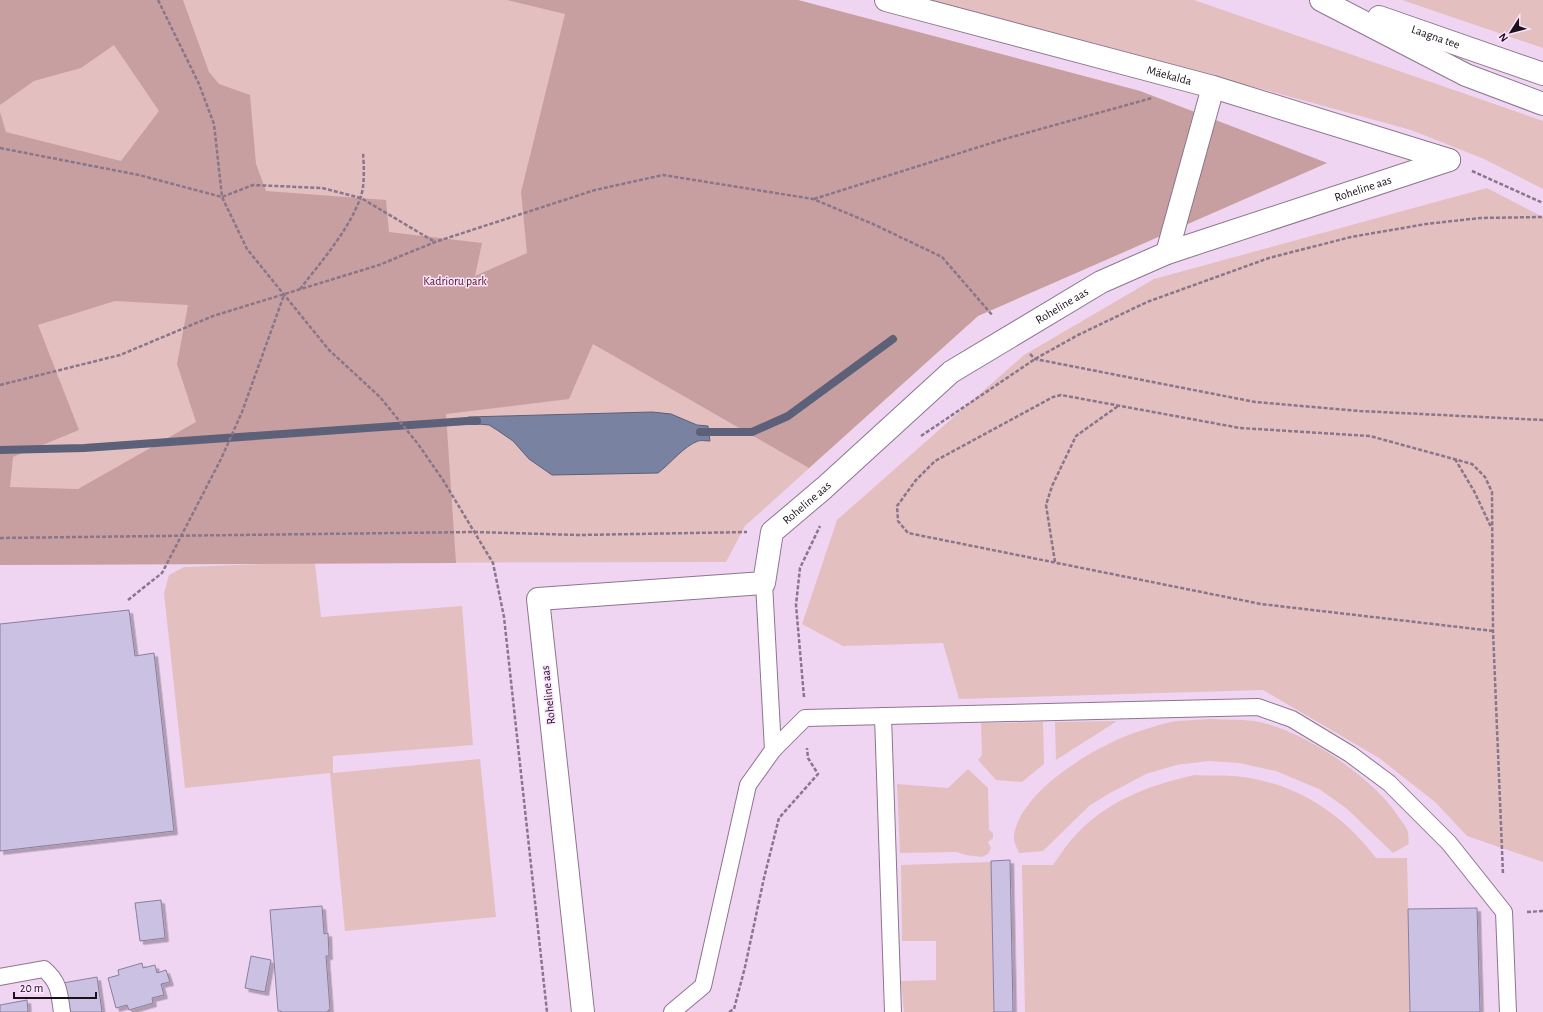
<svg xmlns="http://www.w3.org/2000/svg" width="1543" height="1012" font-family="'Alegreya Sans',sans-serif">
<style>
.green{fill:#e3bfc0}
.forest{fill:#c89fa0;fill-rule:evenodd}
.water{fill:#7982a1;stroke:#5c6078}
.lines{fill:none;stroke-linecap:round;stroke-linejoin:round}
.stream{stroke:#5c6078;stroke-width:8}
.building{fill:#cbc1e3;stroke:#887f9e;filter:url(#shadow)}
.service-casing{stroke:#8d758e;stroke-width:18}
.minor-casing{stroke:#8d758e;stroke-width:24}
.secondary-casing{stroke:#8d758e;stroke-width:24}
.path{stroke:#89768a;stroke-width:2.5;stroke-dasharray:4 2;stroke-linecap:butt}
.service{stroke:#fff;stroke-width:16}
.minor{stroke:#fff;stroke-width:22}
.secondary{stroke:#fff;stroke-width:22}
.labels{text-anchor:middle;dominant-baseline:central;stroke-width:3;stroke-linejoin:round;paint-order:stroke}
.street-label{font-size:12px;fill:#1a111a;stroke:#fee3ff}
.park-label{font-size:12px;fill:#4b171d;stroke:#fee3ff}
</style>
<defs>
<filter id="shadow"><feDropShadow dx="3.5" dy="3.5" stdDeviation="0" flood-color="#0004"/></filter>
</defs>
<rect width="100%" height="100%" fill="#f0d5f2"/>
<g class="green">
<polygon points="0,0 798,0 1140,91 1327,163 978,316 745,526 726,562 315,563 321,617 462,606 473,745 333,756 333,773 480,759 496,917 345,931 330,773 185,788 164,593 169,575 184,567 289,563 0,565"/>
<polygon points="931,0 1194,0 1543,121 1543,189 1484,159 1411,130 1262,89 1191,72 1058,34"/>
<polygon points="1402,0 1543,0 1543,48"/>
<polygon points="1487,188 1543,217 1543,862 1467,836 1435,802 1379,758 1263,690 959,699 943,643 843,646 802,624 837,520 1024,355 1154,279"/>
<path d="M1211,719C1225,720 1240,719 1254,721C1302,729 1375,778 1400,819C1403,823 1407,828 1408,832C1409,836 1408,841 1409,844L1393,853L1346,808L1319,789L1276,771L1239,763L1209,761L1176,765L1146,774L1110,793L1089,806L1043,851L1019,853C1017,848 1013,841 1014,836C1020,789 1102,742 1143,730C1154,727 1166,722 1178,721C1189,720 1200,720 1211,719Z"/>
<polygon points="1117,721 1056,760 1055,722"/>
<polygon points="1043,722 1044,764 1022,782 996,780 978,760 982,755 981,723"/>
<polygon points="968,769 988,788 989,830 993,833 993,838 988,842 991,848 988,854 982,857 966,855 956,852 900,853 897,784 948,788"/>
<path d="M1194,775C1207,776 1221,775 1234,776C1293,781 1341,812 1376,858H1407L1411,1012H1025L1022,865H1053C1059,857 1064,848 1071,840C1104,802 1146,786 1194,775Z"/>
<polygon points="991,862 994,1012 904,1012 901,981 936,980 936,941 902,941 901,865"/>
</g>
<path class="forest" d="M0,0H183L209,72L219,84L250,95L256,164L266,191L386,200L389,232L482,243L475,276L527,253L521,192L565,14L507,0H798L1140,91L1327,163L978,316L809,468L593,344L569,399L446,414L456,563L0,565V112L6,132L121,161L159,111L114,45L81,68L34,81L0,105ZM115,301L188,305L177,364L196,422L78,489L10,487L13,457L79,430L38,325Z"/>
<path class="water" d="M652,412L671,414L697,425L708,426L710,441C706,441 701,440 698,441C684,446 670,464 658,473L552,475L529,459L513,441L497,430L489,425L467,423L468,417Z"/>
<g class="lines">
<g class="stream">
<polyline points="700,432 752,432 788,416 893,339"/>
<polyline points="0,450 84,448 467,421 477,421"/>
</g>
</g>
<g class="building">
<polygon points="129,610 135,656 154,653 174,831 0,851 0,624"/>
<polygon points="1010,860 1013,1012 994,1012 991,861"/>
<polygon points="161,900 165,938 140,941 135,903"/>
<polygon points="322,906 324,934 328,933 329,956 326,956 330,1010 328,1010 328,1012 281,1012 281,1011 278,1011 270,910"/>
<polygon points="1477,908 1480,1012 1410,1012 1408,909"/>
<polygon points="251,956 271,960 265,992 245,988"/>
<polygon points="142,963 143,968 155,965 157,973 166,970 170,982 161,984 164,995 152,998 153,1003 129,1010 127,1005 116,1008 108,978 119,975 118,970"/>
<polygon points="97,977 102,1012 68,1012 63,983"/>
<polygon points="27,1000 28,1012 0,1012 0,1005"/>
</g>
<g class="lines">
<defs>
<g id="service">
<polyline points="883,716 893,1012"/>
<polyline points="773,750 805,718 1258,707 1292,719 1350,754 1389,783 1449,843 1504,912 1508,1012"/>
<path d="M0,977L44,969C60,983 59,993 62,1012"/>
<polyline points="672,1012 703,986 748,785 773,750 764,583"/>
</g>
<g id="minor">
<path id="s1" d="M886,0L1213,87L1449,160"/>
<polyline points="1167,253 1213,87"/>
<path id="s2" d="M583,1012L538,599L764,583L772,532L824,488L951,372L1101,282L1167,253L1449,160"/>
</g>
<g id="secondary">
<polyline points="1321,0 1466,75 1543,104"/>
<path id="s3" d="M1379,17L1543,74"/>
</g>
</defs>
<use href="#service" class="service-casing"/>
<use href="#minor" class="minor-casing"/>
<use href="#secondary" class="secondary-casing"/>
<g class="path">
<polyline points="158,0 199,84 214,124 222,197 247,249 329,350 380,397 418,444 443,480 493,563 504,617 547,1012"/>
<polyline points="0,148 139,175 222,197 253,185 322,188 361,198 435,242"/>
<polyline points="1472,171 1543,203"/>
<polyline points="814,199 1001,140 1152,98"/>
<path d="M300,289C321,262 348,231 360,199C365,187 364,166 363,153"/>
<polyline points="1030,354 1035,359 1255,402 1360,411 1543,420"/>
<polyline points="0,385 120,355 213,316 379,265 435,242 595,190 663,175 813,199 873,224 942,257 993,316"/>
<polyline points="921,436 1035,359 1078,335 1147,302 1269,258 1351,237 1426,224 1480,218 1543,217"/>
<polyline points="1455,459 1474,491 1491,527"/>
<polyline points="0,538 475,532 579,535 747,532"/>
<polyline points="1055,562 1046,505 1052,486 1076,436 1118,406"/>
<polyline points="128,600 162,573 221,459 242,412 284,295"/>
<polyline points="1493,631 1261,604 908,533 898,521 897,506 916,480 935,461 1053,397 1061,395 1240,428 1370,436 1472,464 1485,477 1492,492 1493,631 1503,874"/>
<polyline points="804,697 796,605 800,568 820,526"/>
<polyline points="1527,912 1543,911"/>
<polyline points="729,1012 734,1009 745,967 764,878 779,818 818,774 808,758 807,748"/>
</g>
<use href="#service" class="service"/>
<use href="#minor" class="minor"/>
<use href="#secondary" class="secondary"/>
</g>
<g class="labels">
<g class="street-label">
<text stroke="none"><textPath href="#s3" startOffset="60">Laagna tee</textPath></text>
<text stroke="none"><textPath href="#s1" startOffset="293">Mäekalda</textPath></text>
<text stroke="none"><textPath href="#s2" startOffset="1387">Roheline aas</textPath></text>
<text stroke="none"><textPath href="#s2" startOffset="1063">Roheline aas</textPath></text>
<text stroke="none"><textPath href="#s2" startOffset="739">Roheline aas</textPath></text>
<text transform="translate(548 695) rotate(-96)">Roheline aas</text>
</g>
<g class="park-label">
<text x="455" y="281">Kadrioru park</text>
</g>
</g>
<g transform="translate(1511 32) rotate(234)" stroke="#fee3ff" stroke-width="3" paint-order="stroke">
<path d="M0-3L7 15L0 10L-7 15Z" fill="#1a111a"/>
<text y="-6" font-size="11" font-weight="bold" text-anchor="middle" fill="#1a111a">N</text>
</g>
<path d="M14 992v6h82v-6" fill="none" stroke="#1a111a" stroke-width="2"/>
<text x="20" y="992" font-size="12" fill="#1a111a" stroke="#fee3ff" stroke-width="3" paint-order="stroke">20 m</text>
</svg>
